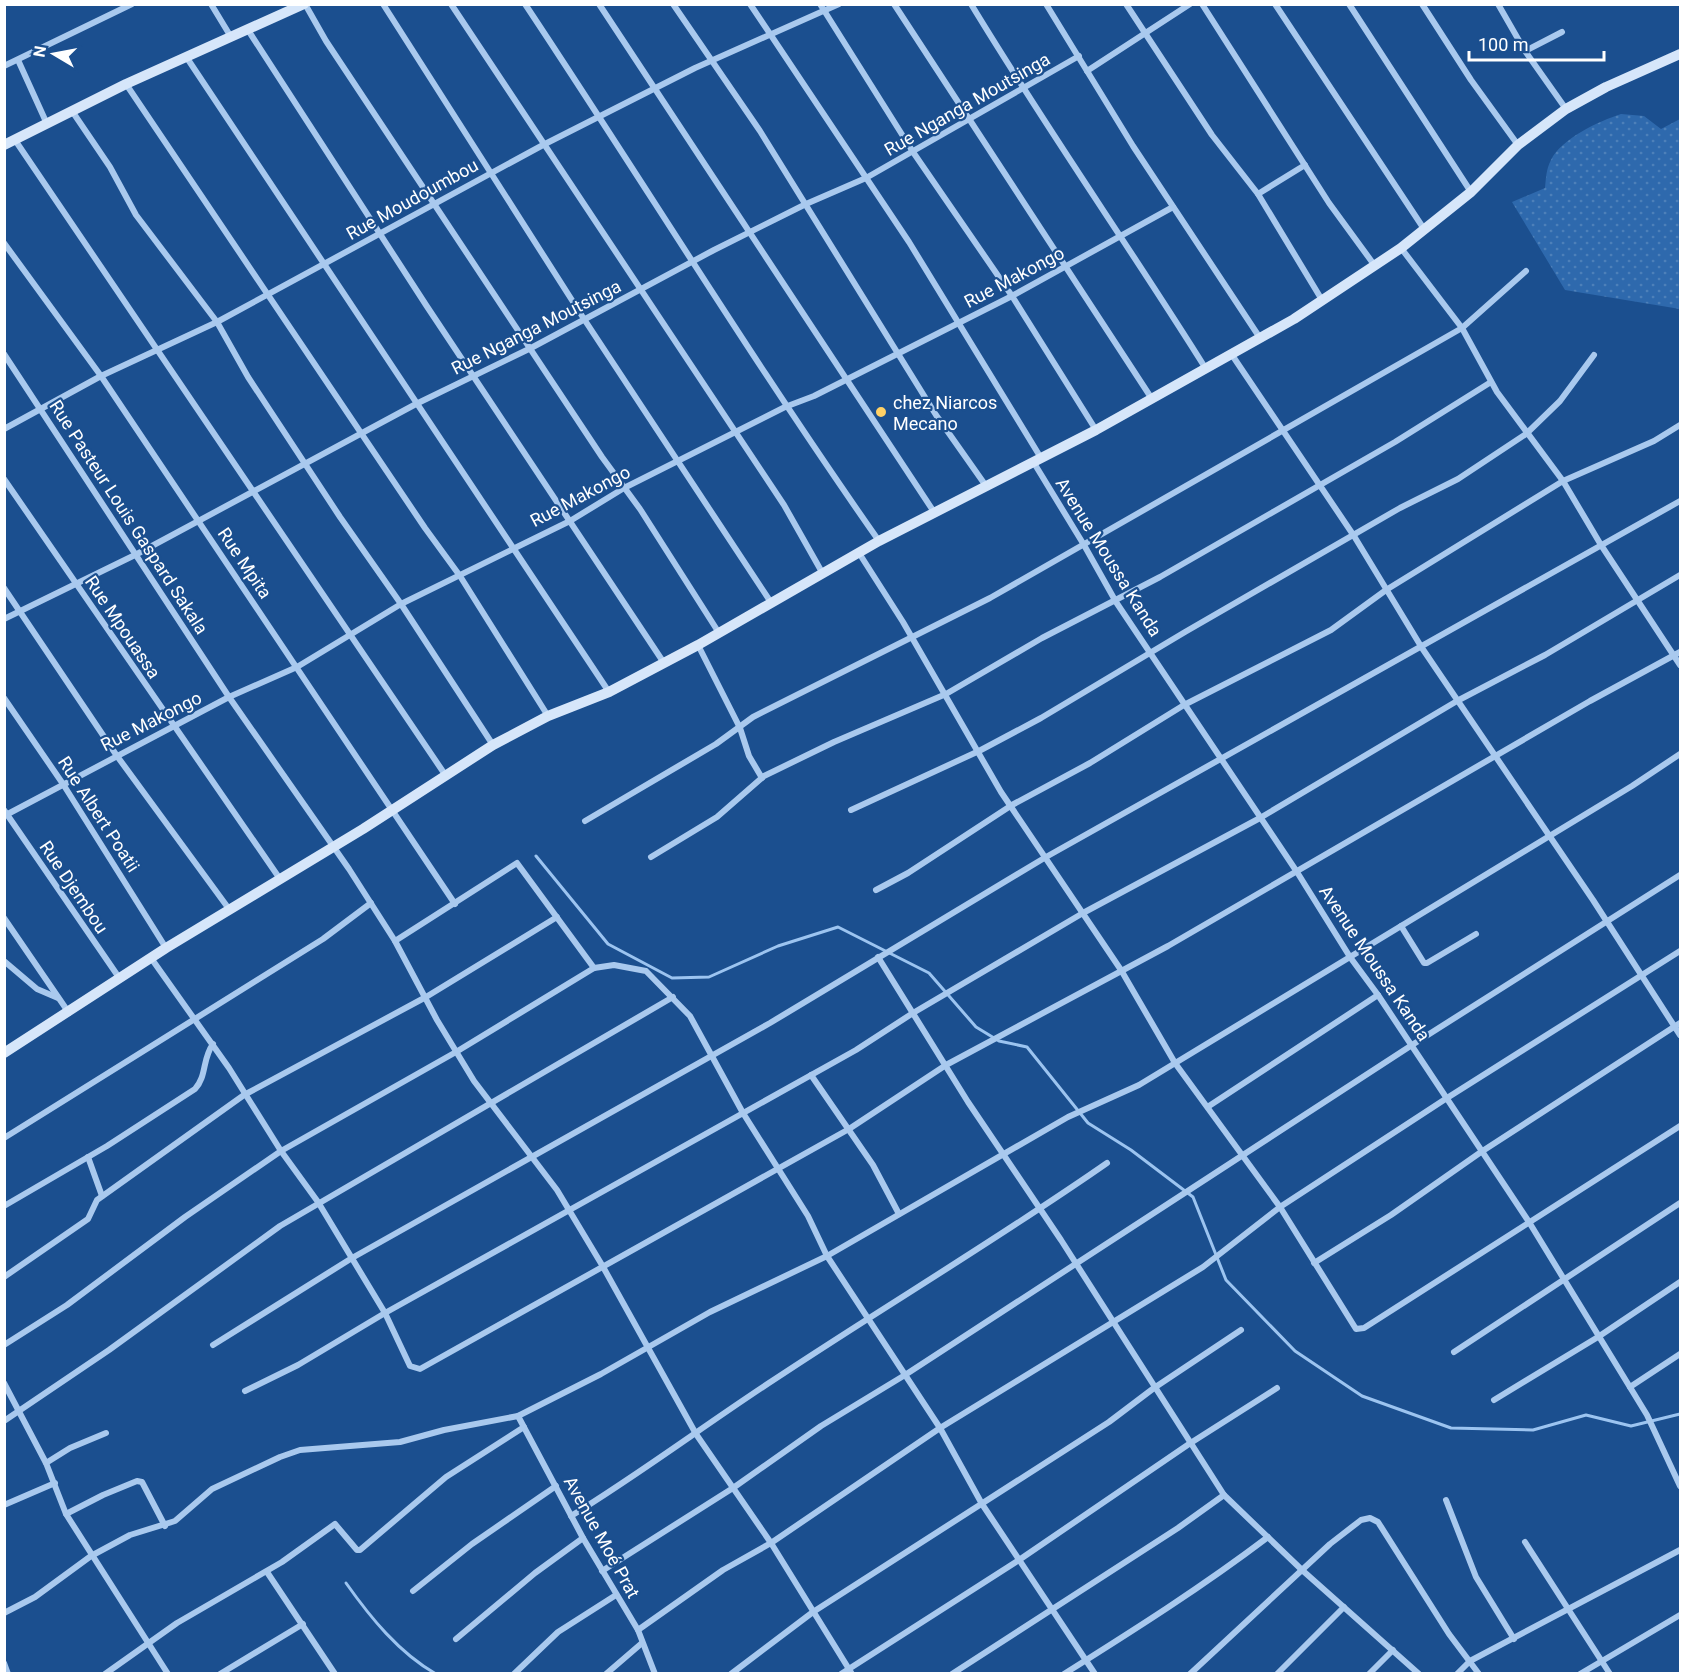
<svg xmlns="http://www.w3.org/2000/svg" width="1685" height="1678" font-family="Roboto,sans-serif">
<style>
.grass{fill:url(#grass-dots)}
.lines{fill:none;stroke-linecap:round;stroke-linejoin:round}
.stream{stroke:#9cc4f0;stroke-width:3}
.street{stroke:#a9c9ee;stroke-width:6}
.secondary{stroke:#d6e6fa;stroke-width:10}
.poi-dot{fill:#ffd166;stroke:#1b4f8f;stroke-width:2}
.labels{text-anchor:middle;dominant-baseline:central;stroke-width:4.5;stroke-linejoin:round;paint-order:stroke}
.street-label{font-size:18px;fill:#fff;stroke:#1b4f8f}
.poi-label{font-size:18px;fill:#fff;stroke:#1b4f8f;text-anchor:start}
</style>
<defs>
<pattern id="grass-dots" width="8" height="8" patternUnits="userSpaceOnUse" patternTransform="scale(1.5)"><rect width="8" height="8" fill="#2e69ad"/><path d="M2 2h.1M6 6h.1" fill="none" stroke="#4d80b9" stroke-width="1.8" stroke-linecap="round"/></pattern>
</defs>
<rect width="100%" height="100%" fill="#1b4f8f"/>
<path class="grass" d="M1621,114L1644,116L1661,129L1680,119V309L1565,290L1512,202L1545,188C1546,179 1546,169 1551,160C1561,139 1599,121 1621,114Z"/>
<g class="lines">
<g class="stream">
<polyline points="536,856 608,944 672,978 709,977 778,946 838,927 929,973 976,1027 999,1041 1027,1047 1088,1123 1131,1150 1193,1197 1226,1280 1295,1351 1362,1396 1451,1428 1533,1430 1586,1415 1631,1426 1680,1414"/>
<path d="M346,1583C370,1617 399,1653 436,1674"/>
</g>
<g class="street">
<polyline points="211,4 231,37"/>
<polyline points="305,4 326,41 602,457 640,509 719,633"/>
<polyline points="383,4 584,319 772,604"/>
<polyline points="451,4 784,505 823,574"/>
<path d="M525,4C644,183 756,366 879,541"/>
<polyline points="599,4 934,512"/>
<polyline points="673,4 760,131 936,415 986,486"/>
<polyline points="750,4 909,242 1041,458"/>
<polyline points="820,4 913,152 1012,296 1096,430"/>
<polyline points="894,4 1152,399"/>
<path d="M971,4C1046,128 1129,246 1206,369"/>
<polyline points="1046,4 1133,146 1260,338"/>
<polyline points="1126,4 1212,135 1258,194 1322,300"/>
<polyline points="1202,4 1329,203 1375,266"/>
<polyline points="1275,4 1424,229"/>
<polyline points="1349,4 1471,192"/>
<polyline points="1422,4 1471,80 1518,145"/>
<polyline points="1498,4 1525,51 1566,109"/>
<polyline points="248,30 426,305 664,663"/>
<polyline points="1525,51 1562,32"/>
<polyline points="187,58 609,692"/>
<polyline points="18,60 47,124"/>
<polyline points="4,66 132,4"/>
<polyline points="1087,71 1190,4"/>
<polyline points="126,84 425,528 460,576 548,716"/>
<polyline points="72,111 110,167 136,215 217,322 248,377 340,517 401,604 493,745"/>
<polyline points="15,140 446,776"/>
<polyline points="1258,194 1305,165"/>
<polyline points="4,243 101,376 455,904"/>
<polyline points="1401,248 1462,328 1497,392 1563,481 1601,545 1680,665"/>
<polyline points="4,354 229,697 349,869 395,941 437,1020 474,1081 557,1190 602,1265 696,1434 771,1543 852,1674"/>
<polyline points="1232,355 1354,536 1422,648 1593,900 1680,1035"/>
<polyline points="4,429 101,376 217,322 543,145 695,68 839,4"/>
<polyline points="1034,463 1084,545 1116,602 1297,872 1350,957 1378,995 1529,1222 1647,1415 1680,1486"/>
<polyline points="4,479 280,879"/>
<polyline points="859,553 903,622 1001,792 1121,970 1175,1063 1280,1207 1356,1329 1364,1328 1680,1126"/>
<polyline points="4,588 117,756 229,909"/>
<polyline points="4,619 137,554 416,404 531,348 714,250 806,204 866,178 1079,56"/>
<polyline points="698,645 740,728 749,756 762,778"/>
<polyline points="4,698 63,784 166,948"/>
<polyline points="4,810 120,979"/>
<polyline points="851,810 979,751 1041,718 1185,632 1400,508 1458,479 1526,434 1560,401 1594,355"/>
<polyline points="4,816 229,697 297,667 401,604 570,521 624,488 785,407 814,396 1012,296 1173,207"/>
<polyline points="585,821 716,744 753,717 990,598 1462,328 1526,271"/>
<polyline points="651,857 717,817 764,776 834,742 946,694 1042,638 1160,577 1395,442 1491,382"/>
<polyline points="876,890 908,873 1012,805 1090,763 1184,705 1331,630 1386,590 1563,481 1654,441 1680,425"/>
<polyline points="4,918 69,1013"/>
<polyline points="1401,926 1424,963 1427,963 1476,934"/>
<polyline points="395,941 517,863 594,968"/>
<polyline points="878,957 968,1102 1061,1240 1224,1495 1302,1570 1419,1674"/>
<polyline points="151,958 229,1068 281,1151 318,1202 385,1313 410,1366 420,1369 849,1129 946,1065 1168,946 1590,701 1680,652"/>
<polyline points="4,961 37,989 58,998"/>
<polyline points="811,1075 873,1165 899,1214"/>
<polyline points="1209,1106 1378,995"/>
<polyline points="4,1138 323,939 371,903"/>
<polyline points="88,1157 102,1196"/>
<path d="M4,1206L107,1146L195,1089C207,1076 202,1059 213,1044"/>
<polyline points="1314,1263 1391,1215 1481,1152 1680,1023"/>
<polyline points="4,1277 88,1219 97,1200 244,1095 426,997 557,917"/>
<polyline points="4,1345 67,1305 185,1217 281,1151 456,1052 594,968 614,965 646,971 690,1016 743,1113 808,1216 827,1256 940,1428 982,1504 1095,1674"/>
<polyline points="213,1345 352,1258 770,1023 1046,857 1680,501"/>
<polyline points="1454,1352 1680,1203"/>
<polyline points="4,1383 46,1463 66,1514 168,1674"/>
<polyline points="1630,1387 1680,1354"/>
<polyline points="245,1391 298,1365 385,1313 856,1050 913,1013 1083,913 1260,818 1457,701 1545,655 1680,575"/>
<polyline points="1494,1400 1598,1337 1680,1282"/>
<polyline points="518,1416 583,1538 638,1630 655,1674"/>
<polyline points="4,1421 109,1350 280,1226 673,997"/>
<polyline points="46,1463 70,1448 106,1433"/>
<polyline points="1446,1500 1476,1577 1514,1639"/>
<polyline points="4,1505 55,1483"/>
<polyline points="66,1514 103,1495 137,1481 142,1482 165,1526"/>
<path d="M571,1516C641,1473 706,1424 775,1379C885,1306 998,1239 1107,1163"/>
<polyline points="1525,1542 1610,1674"/>
<polyline points="602,1571 733,1488 821,1426 905,1375 1412,1045 1680,875"/>
<polyline points="267,1572 335,1674"/>
<polyline points="413,1591 472,1544 556,1486"/>
<polyline points="4,1613 35,1597 91,1556 130,1535 175,1521 212,1489 280,1457 300,1450 400,1442 444,1430 518,1416 601,1374 710,1312 827,1256 1068,1117 1139,1085 1632,786 1680,754"/>
<polyline points="638,1630 723,1570 771,1543 940,1428 1203,1267 1280,1207 1447,1098 1680,951"/>
<polyline points="456,1639 535,1573 583,1538"/>
<polyline points="4,1663 8,1674"/>
<polyline points="105,1674 177,1623 282,1562 335,1524 357,1550 360,1550 446,1477 524,1427"/>
<polyline points="220,1674 303,1624"/>
<polyline points="514,1674 558,1632 616,1595"/>
<polyline points="606,1674 642,1643"/>
<polyline points="731,1674 813,1612 1109,1422 1154,1388 1241,1330"/>
<polyline points="841,1674 1019,1560 1189,1444 1277,1388"/>
<polyline points="952,1674 1178,1528 1224,1495"/>
<path d="M1064,1674C1134,1630 1202,1587 1268,1537"/>
<polyline points="1190,1674 1330,1544 1361,1520 1370,1518 1378,1522 1449,1634 1479,1674"/>
<polyline points="1277,1674 1344,1607"/>
<polyline points="1369,1674 1393,1650"/>
<polyline points="1457,1674 1470,1661 1680,1550"/>
<polyline points="1580,1674 1680,1615"/>
</g>
<g class="secondary">
<polyline points="4,145 126,84 304,4"/>
<polyline points="4,1053 166,948 363,829 493,745 548,716 609,692 698,645 879,541 1096,430 1294,319 1401,248 1471,192 1518,145 1566,109 1606,87 1680,54"/>
</g>
</g>
<circle class="poi-dot" cx="881" cy="412" r="6"/>
<g class="labels">
<g class="street-label">
<text transform="translate(967 104) rotate(-30)">Rue Nganga Moutsinga</text>
<text transform="translate(412 199) rotate(-29)">Rue Moudoumbou</text>
<text transform="translate(1014 277) rotate(-28)">Rue Makongo</text>
<text transform="translate(536 327) rotate(-27)">Rue Nganga Moutsinga</text>
<text transform="translate(580 496) rotate(-28)">Rue Makongo</text>
<text transform="translate(129 517) rotate(57)">Rue Pasteur Louis Gaspard Sakala</text>
<text transform="translate(1109 557) rotate(58)">Avenue Moussa Kanda</text>
<text transform="translate(245 563) rotate(56)">Rue Mpita</text>
<text transform="translate(123 627) rotate(56)">Rue Mpouassa</text>
<text transform="translate(151 721) rotate(-27)">Rue Makongo</text>
<text transform="translate(99 814) rotate(57)">Rue Albert Poatii</text>
<text transform="translate(74 887) rotate(56)">Rue Djembou</text>
<text transform="translate(1375 963) rotate(56)">Avenue Moussa Kanda</text>
<text transform="translate(602 1537) rotate(61)">Avenue Moé Prat</text>
</g>
<g class="poi-label">
<text x="893" y="402">chez Niarcos<tspan x="893" dy="21">Mecano</tspan></text>
</g>
</g>
<rect width="1685" height="1678" fill="none" stroke="#ffffff" stroke-width="12"/>
<g transform="translate(54 54) rotate(280)" stroke="#1b4f8f" stroke-width="4.5" paint-order="stroke">
<path d="M0-4.5L10 22L0 15L-10 22Z" fill="#ffffff"/>
<text y="-9" font-size="16" font-weight="bold" text-anchor="middle" fill="#ffffff">N</text>
</g>
<path d="M1469 51v9h135v-9" fill="none" stroke="#ffffff" stroke-width="3"/>
<text x="1478" y="51" font-size="18" fill="#ffffff" stroke="#1b4f8f" stroke-width="4.5" paint-order="stroke">100 m</text>
</svg>
